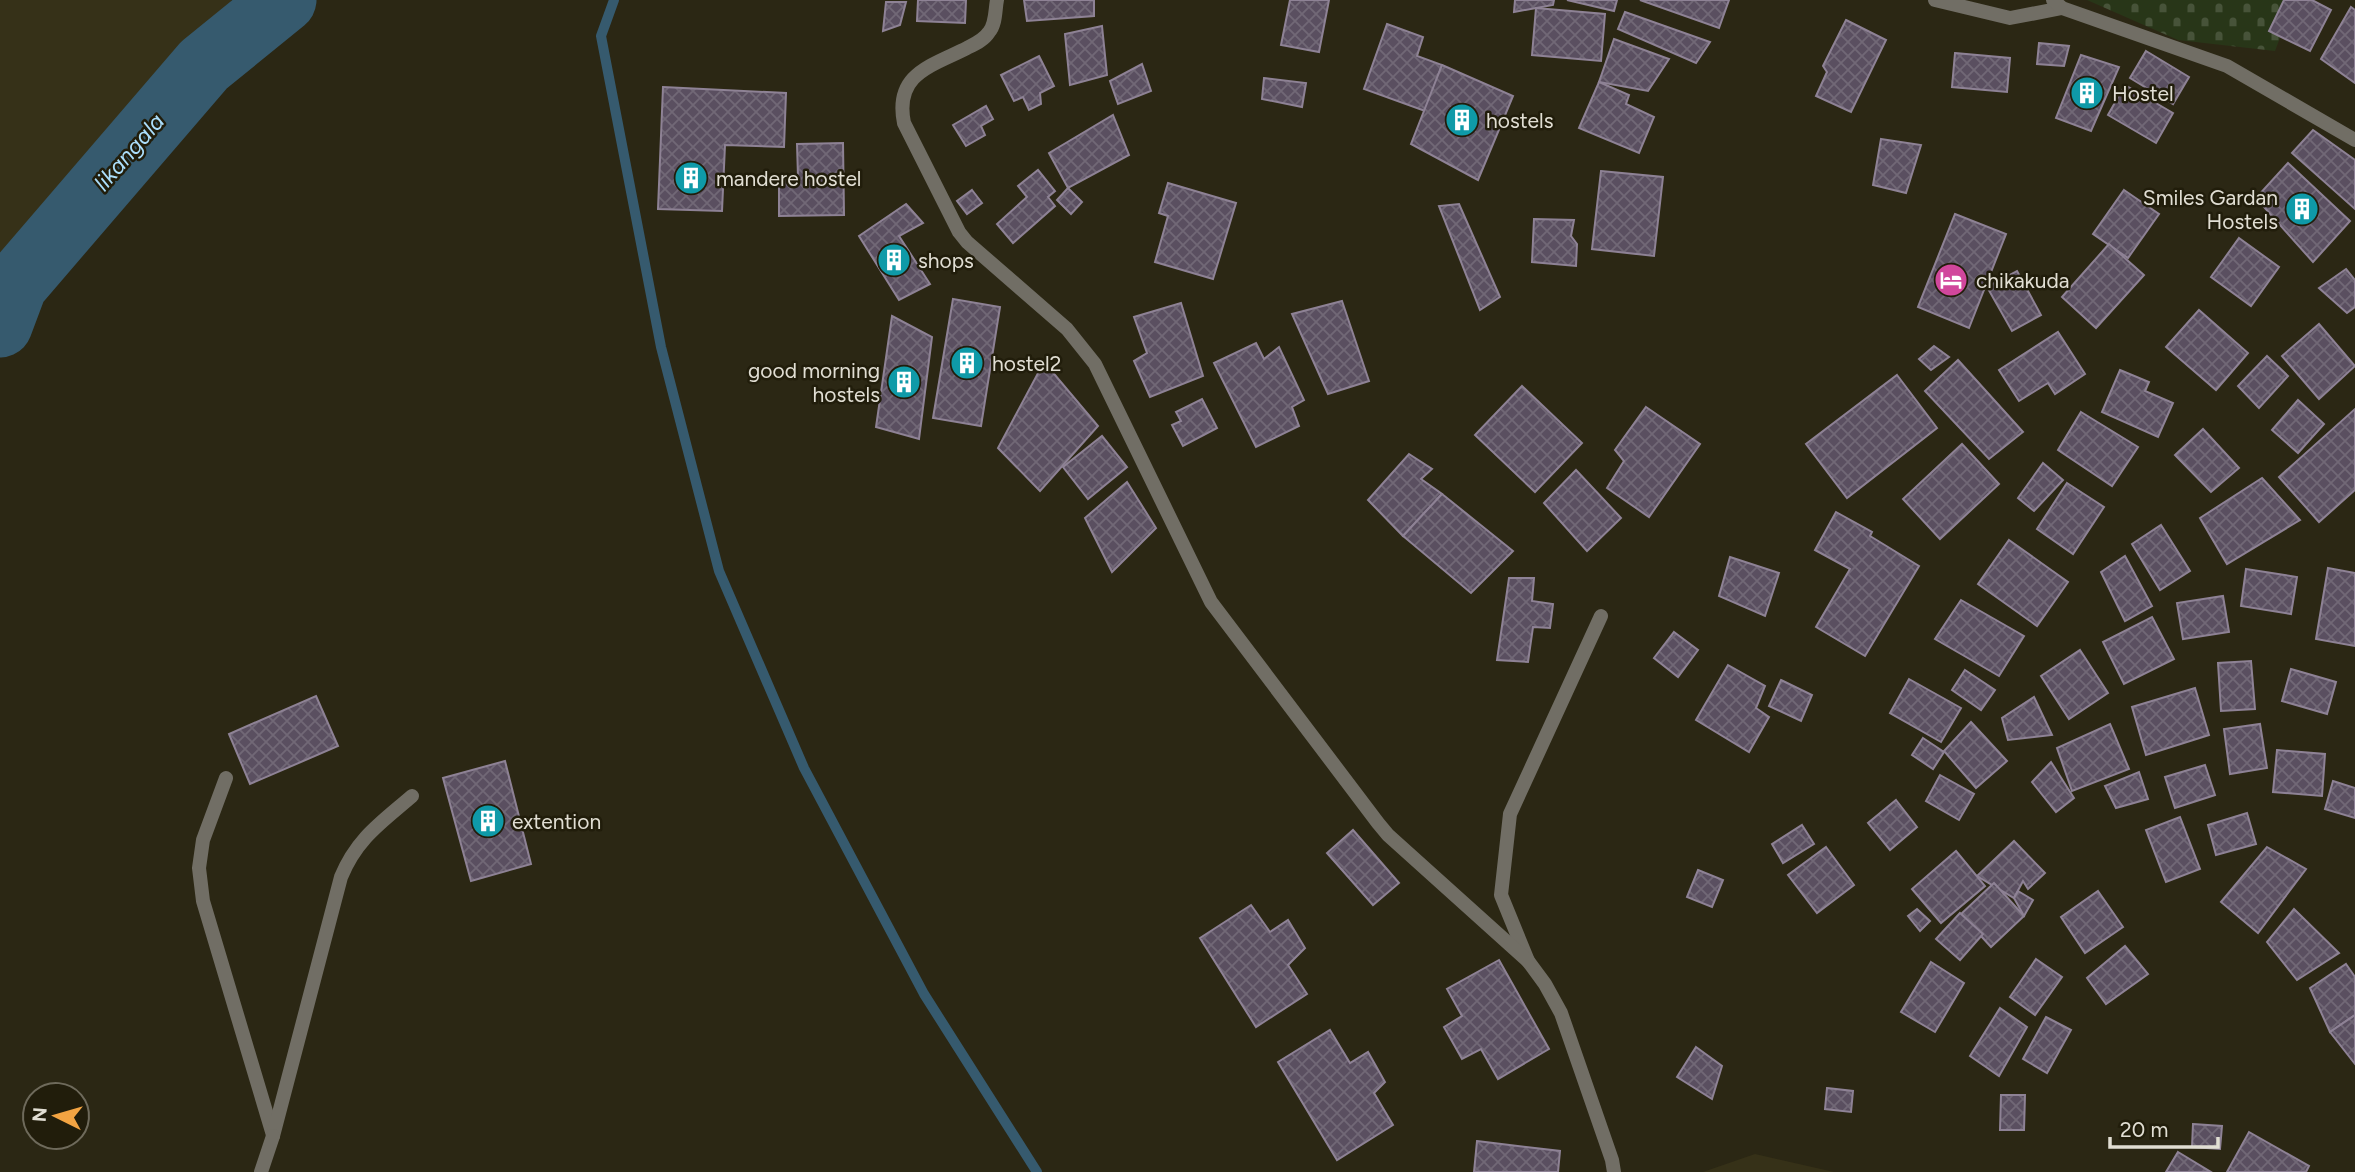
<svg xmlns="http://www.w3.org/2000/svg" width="2355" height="1172" font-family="Figtree,sans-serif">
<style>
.built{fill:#363118}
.cemetery{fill:url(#cemetery-stones)}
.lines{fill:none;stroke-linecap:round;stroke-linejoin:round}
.stream{stroke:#365a6e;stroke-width:10}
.river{stroke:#365a6e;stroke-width:65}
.building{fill:url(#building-cross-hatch);stroke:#8e8295;stroke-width:2}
.service{stroke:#716e65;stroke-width:14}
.minor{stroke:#716e65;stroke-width:14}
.labels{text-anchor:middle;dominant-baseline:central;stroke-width:5;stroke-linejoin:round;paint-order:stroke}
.poi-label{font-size:21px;fill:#e1ded3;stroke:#211d0b;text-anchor:start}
.water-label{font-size:23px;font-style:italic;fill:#abdefb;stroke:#211d0b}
</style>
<defs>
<pattern id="cemetery-stones" width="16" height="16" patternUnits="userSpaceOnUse" patternTransform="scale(1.75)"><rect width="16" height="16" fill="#283618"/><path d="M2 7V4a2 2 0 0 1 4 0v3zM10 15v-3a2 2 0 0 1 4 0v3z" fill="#475339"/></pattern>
<pattern id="building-cross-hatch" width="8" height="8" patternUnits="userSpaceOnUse" patternTransform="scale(1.75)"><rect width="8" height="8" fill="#5a4f60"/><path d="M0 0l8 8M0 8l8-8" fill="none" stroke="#716876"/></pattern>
</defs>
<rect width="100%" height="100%" fill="#2b2714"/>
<g class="built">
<polygon points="0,0 232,0 0,262"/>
<polygon points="1755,1154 1834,1172 1703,1172"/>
</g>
<polygon class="cemetery" points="2087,0 2294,0 2275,51 2178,40"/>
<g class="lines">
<polyline class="stream" points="614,0 601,36 661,347 719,571 804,768 924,994 1037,1172"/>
<polyline class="river" points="0,325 15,285 204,65 284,0"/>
</g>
<g class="building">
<polygon points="918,0 966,0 965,23 917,21"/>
<polygon points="1024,0 1094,0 1094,16 1027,21"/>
<polygon points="1290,0 1329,0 1319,52 1281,45"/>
<polygon points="1515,0 1554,0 1553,5 1514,12"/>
<polygon points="1567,0 1617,0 1614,11"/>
<polygon points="1640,0 1729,0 1719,28"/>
<polygon points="2284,0 2312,0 2331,10 2310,51 2269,31"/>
<polygon points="886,2 906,2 900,25 883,31"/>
<polygon points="2351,7 2355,10 2355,83 2321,59"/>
<polygon points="1536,8 1605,14 1601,61 1532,55"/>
<polygon points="1625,12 1710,42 1696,63 1618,29"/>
<polygon points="1846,20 1886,40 1851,112 1816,96 1827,72 1823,66"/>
<polygon points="1387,24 1423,37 1417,56 1442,65 1425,111 1364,89"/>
<polygon points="1102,26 1107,75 1070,85 1065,34"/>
<polygon points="1614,39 1669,59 1648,91 1599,82"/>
<polygon points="2039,43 2069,46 2064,66 2037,64"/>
<polygon points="2146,51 2189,77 2173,104 2130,78"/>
<polygon points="1955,53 2010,58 2007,92 1952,87"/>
<polygon points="2081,55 2119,67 2091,131 2056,118"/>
<polygon points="1039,56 1054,86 1040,93 1041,104 1029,110 1023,97 1014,101 1001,75"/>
<polygon points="1142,64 1151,91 1118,104 1110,81"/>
<polygon points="1442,65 1513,96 1478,180 1411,144"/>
<polygon points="1264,78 1306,83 1302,107 1262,99"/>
<polygon points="1599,82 1629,95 1626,104 1654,117 1639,153 1579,128"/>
<polygon points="2125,85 2173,113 2156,143 2108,115"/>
<polygon points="663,87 786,93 784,147 725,145 722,211 658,209"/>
<polygon points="986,106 993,119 981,126 985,135 966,146 953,125"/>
<polygon points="1113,115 1129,155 1068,188 1049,153"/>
<polygon points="2313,130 2355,160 2355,209 2292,153"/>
<polygon points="1881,139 1921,145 1906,193 1873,185"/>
<polygon points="843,143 844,215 779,216 779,177 798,177 797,144"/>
<polygon points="2288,163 2350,221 2313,262 2256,198"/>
<polygon points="1038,170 1055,191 1048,197 1055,206 1013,243 997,224 1027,197 1018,186"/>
<polygon points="1601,171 1663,177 1654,256 1592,249"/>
<polygon points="1168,183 1236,203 1213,279 1155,262 1168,216 1159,213"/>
<polygon points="1068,188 1082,202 1071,214 1057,200"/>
<polygon points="972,190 982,203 967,214 957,201"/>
<polygon points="2124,190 2159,214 2128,258 2093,234"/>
<polygon points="906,204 923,223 899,236 930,284 899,300 859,236"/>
<polygon points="1459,204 1500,297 1480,310 1439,206"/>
<polygon points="1955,214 2006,234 1969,328 1918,307"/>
<polygon points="1534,219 1574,220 1571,236 1577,244 1576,266 1532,262"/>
<polygon points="2239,238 2279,267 2251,306 2211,277"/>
<polygon points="2109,244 2144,275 2096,328 2062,297"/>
<polygon points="2346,269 2355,280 2355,307 2347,313 2319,288"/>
<polygon points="2017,271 2041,315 2012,331 1987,287"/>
<polygon points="953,299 1000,307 981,426 933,418"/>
<polygon points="1342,301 1369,381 1328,394 1292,314"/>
<polygon points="1181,303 1203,376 1150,397 1134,361 1147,353 1134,317"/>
<polygon points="2199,310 2248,353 2216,390 2166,347"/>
<polygon points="892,316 932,337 919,439 876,427"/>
<polygon points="2319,324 2355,366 2319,399 2282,356"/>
<polygon points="2058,332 2085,374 2055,394 2048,383 2019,401 1999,370"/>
<polygon points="1256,343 1264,359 1279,347 1304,400 1292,407 1299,426 1256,447 1214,363"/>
<polygon points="1934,346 1949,357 1931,370 1919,359"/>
<polygon points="2267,356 2288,376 2259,408 2238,386"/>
<polygon points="1958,360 2023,432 1989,459 1925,391"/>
<polygon points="1044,362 1098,426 1040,491 998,448"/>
<polygon points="2120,370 2149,382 2145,391 2173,403 2158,437 2102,412"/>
<polygon points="1897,375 1937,428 1847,498 1806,444"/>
<polygon points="1522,386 1582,443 1535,492 1475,435"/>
<polygon points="1202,399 1217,428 1183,446 1172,425 1181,421 1176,412"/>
<polygon points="2298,400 2324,424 2298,453 2272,430"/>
<polygon points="1646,407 1700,444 1649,517 1607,488 1624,461 1615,450"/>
<polygon points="2355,409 2355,490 2319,522 2279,477"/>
<polygon points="2081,412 2138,447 2112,486 2058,450"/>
<polygon points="2203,429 2239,468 2211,492 2175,455"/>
<polygon points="1102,436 1127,467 1088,499 1063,467"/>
<polygon points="1962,444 1999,484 1940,539 1903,499"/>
<polygon points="1409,454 1432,469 1421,479 1442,494 1403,536 1368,500"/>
<polygon points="2043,463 2063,480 2034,511 2018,498"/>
<polygon points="1576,470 1621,518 1587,551 1544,503"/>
<polygon points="2262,478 2300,520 2227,564 2200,518"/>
<polygon points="1127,482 1156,528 1112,572 1085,518"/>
<polygon points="2067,483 2104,507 2073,554 2037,529"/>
<polygon points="1442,494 1513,551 1471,593 1403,536"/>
<polygon points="1836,512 1872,532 1870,536 1919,566 1865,656 1816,627 1850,569 1815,550"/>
<polygon points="2161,525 2190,571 2160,590 2132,544"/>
<polygon points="2009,540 2068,582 2037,626 1978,584"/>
<polygon points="2125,556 2152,606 2125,621 2101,572"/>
<polygon points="1730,557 1779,573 1765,616 1719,596"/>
<polygon points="2328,568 2355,573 2355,646 2316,639"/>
<polygon points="2246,569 2297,577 2291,614 2241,606"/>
<polygon points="1509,578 1534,578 1532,601 1553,604 1550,628 1533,627 1528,662 1497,660"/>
<polygon points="2223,596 2229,632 2183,639 2177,603"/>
<polygon points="1961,600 2024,636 1999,676 1935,639"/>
<polygon points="2152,617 2174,659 2124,684 2103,642"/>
<polygon points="1674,632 1698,650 1678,677 1654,658"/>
<polygon points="2080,650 2108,693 2069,719 2041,676"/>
<polygon points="2251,661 2255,709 2221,711 2218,663"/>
<polygon points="1728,665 1765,686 1756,708 1769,717 1749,752 1696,720"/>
<polygon points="2291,669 2336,682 2327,714 2282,701"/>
<polygon points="1965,670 1995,690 1981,710 1952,690"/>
<polygon points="1909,679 1961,708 1941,742 1890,713"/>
<polygon points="1781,680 1812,695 1801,721 1769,706"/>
<polygon points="2195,688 2209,735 2146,755 2132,707"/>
<polygon points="316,696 338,746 250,784 229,734"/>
<polygon points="2034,697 2052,735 2008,740 2002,718"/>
<polygon points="1971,722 2007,761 1976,788 1944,751"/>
<polygon points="2110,724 2129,769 2072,791 2057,748"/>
<polygon points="2260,724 2267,768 2230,774 2224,729"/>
<polygon points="1923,738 1944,752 1933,769 1912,755"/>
<polygon points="2277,750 2325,754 2322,796 2273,792"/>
<polygon points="505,761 531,864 471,881 443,778"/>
<polygon points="2051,762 2074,798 2056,812 2032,782"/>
<polygon points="2205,765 2215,795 2175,808 2165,777"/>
<polygon points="2139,772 2148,799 2116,808 2105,786"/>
<polygon points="1940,775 1974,794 1959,820 1926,801"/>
<polygon points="2333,781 2355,788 2355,818 2325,809"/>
<polygon points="1896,800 1917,827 1890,850 1868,823"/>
<polygon points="2247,813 2256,844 2216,855 2208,825"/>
<polygon points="2180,817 2200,869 2166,882 2146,830"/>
<polygon points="1802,825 1814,844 1783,863 1772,844"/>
<polygon points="1353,830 1399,883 1373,905 1327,853"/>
<polygon points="2014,841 2045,873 2028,889 2023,881 2014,898 1977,876"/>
<polygon points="1826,847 1854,885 1817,913 1788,875"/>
<polygon points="2267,847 2306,869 2258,933 2221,902"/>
<polygon points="1956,851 1985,886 1941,923 1912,889"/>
<polygon points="1698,870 1723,880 1712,907 1687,897"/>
<polygon points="1994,883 2024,916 1991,947 1961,914"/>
<polygon points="2018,891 2033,900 2024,916 2014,898"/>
<polygon points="2098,891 2123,927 2085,953 2061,917"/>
<polygon points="1251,905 1270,932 1288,920 1305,948 1288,965 1307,994 1256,1027 1200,938"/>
<polygon points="1917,909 1930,921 1920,931 1908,916"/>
<polygon points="2294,909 2339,953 2297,980 2267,942"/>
<polygon points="1960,913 1983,934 1960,960 1936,939"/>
<polygon points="2125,946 2148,974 2106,1004 2087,978"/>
<polygon points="2036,959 2062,977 2035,1015 2010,997"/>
<polygon points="1499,960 1549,1049 1498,1079 1481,1049 1462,1059 1444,1027 1462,1016 1447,989"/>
<polygon points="1931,962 1964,983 1935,1032 1901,1012"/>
<polygon points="2346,964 2355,977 2355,1015 2330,1032 2310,988"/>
<polygon points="2000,1008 2027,1027 1999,1076 1970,1056"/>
<polygon points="2355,1015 2355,1064 2330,1032"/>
<polygon points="2046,1017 2071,1030 2047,1073 2023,1059"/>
<polygon points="1330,1030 1350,1063 1368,1052 1385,1082 1374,1093 1393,1125 1337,1160 1278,1062"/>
<polygon points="1696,1047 1722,1066 1712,1099 1677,1077"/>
<polygon points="1827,1088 1853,1091 1851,1112 1825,1109"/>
<polygon points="2001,1095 2025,1095 2024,1130 2000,1130"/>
<polygon points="2193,1124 2222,1126 2220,1149 2192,1147"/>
<polygon points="2249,1132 2309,1166 2306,1172 2227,1172"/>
<polygon points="1477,1141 1560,1151 1558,1172 1474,1172"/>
<polygon points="2178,1152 2211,1172 2166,1172"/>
</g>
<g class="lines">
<g class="service">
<polyline points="226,778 203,840 199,868 203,901 273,1135"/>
<polyline points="1528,961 1501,895 1510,814 1601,616"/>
<path d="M273,1136L341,877C357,838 382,822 412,796"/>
</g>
<g class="minor">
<path d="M997,0C995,10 996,24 989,32C984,40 975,44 967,48C931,66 894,74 904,123L959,232L967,242L1067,329L1095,364L1211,602L1378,823L1388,835L1528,961L1545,984L1561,1013L1612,1160L1614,1172"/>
<polyline points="1935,0 2010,18 2062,8"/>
<polyline points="2053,0 2062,8 2227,66 2355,140"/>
<polyline points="261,1172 273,1136"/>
</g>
</g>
<defs>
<symbol id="building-disc" viewBox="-11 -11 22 22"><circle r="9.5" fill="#0f9aa8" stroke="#211d0b"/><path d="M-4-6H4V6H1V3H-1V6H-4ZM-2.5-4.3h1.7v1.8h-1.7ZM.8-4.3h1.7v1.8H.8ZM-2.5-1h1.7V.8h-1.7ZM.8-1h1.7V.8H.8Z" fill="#fff"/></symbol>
<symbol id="hotel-disc" viewBox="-11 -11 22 22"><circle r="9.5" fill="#d1479c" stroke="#211d0b"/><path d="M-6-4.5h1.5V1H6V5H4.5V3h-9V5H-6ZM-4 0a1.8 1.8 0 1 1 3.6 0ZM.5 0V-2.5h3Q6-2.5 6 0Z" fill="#fff"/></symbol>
</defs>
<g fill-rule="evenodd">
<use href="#building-disc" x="2068" y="74" width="38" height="38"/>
<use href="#building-disc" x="1443" y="101" width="38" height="38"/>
<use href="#building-disc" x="672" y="159" width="38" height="38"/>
<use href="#building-disc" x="2283" y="190" width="38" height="38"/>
<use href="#building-disc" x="875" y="241" width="38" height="38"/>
<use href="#hotel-disc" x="1932" y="261" width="38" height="38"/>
<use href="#building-disc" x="948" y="344" width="38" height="38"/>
<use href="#building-disc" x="885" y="363" width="38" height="38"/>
<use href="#building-disc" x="469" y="802" width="38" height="38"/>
</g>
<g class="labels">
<g class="poi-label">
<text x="2112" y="93">Hostel</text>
<text x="1486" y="120">hostels</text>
<text x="716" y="178">mandere hostel</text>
<text x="2278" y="197" text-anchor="end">Smiles Gardan<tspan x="2278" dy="24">Hostels</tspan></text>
<text x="918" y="260">shops</text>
<text x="1976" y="280">chikakuda</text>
<text x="992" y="363">hostel2</text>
<text x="880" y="370" text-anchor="end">good morning<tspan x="880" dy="24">hostels</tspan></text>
<text x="512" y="821">extention</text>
</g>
<g class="water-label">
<text transform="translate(129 152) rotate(-49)">likangala</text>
</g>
</g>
<g transform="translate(56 1116) rotate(275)"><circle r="33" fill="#211d0b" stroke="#6e6a5b" stroke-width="2"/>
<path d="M0-5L12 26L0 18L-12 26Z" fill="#f3a442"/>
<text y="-10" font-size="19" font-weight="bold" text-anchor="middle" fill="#e1ded3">N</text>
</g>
<path d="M2110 1137v10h108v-10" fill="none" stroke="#e1ded3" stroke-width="3.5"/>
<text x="2120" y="1137" font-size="21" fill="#e1ded3" stroke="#211d0b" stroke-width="5" paint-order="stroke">20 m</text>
</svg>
